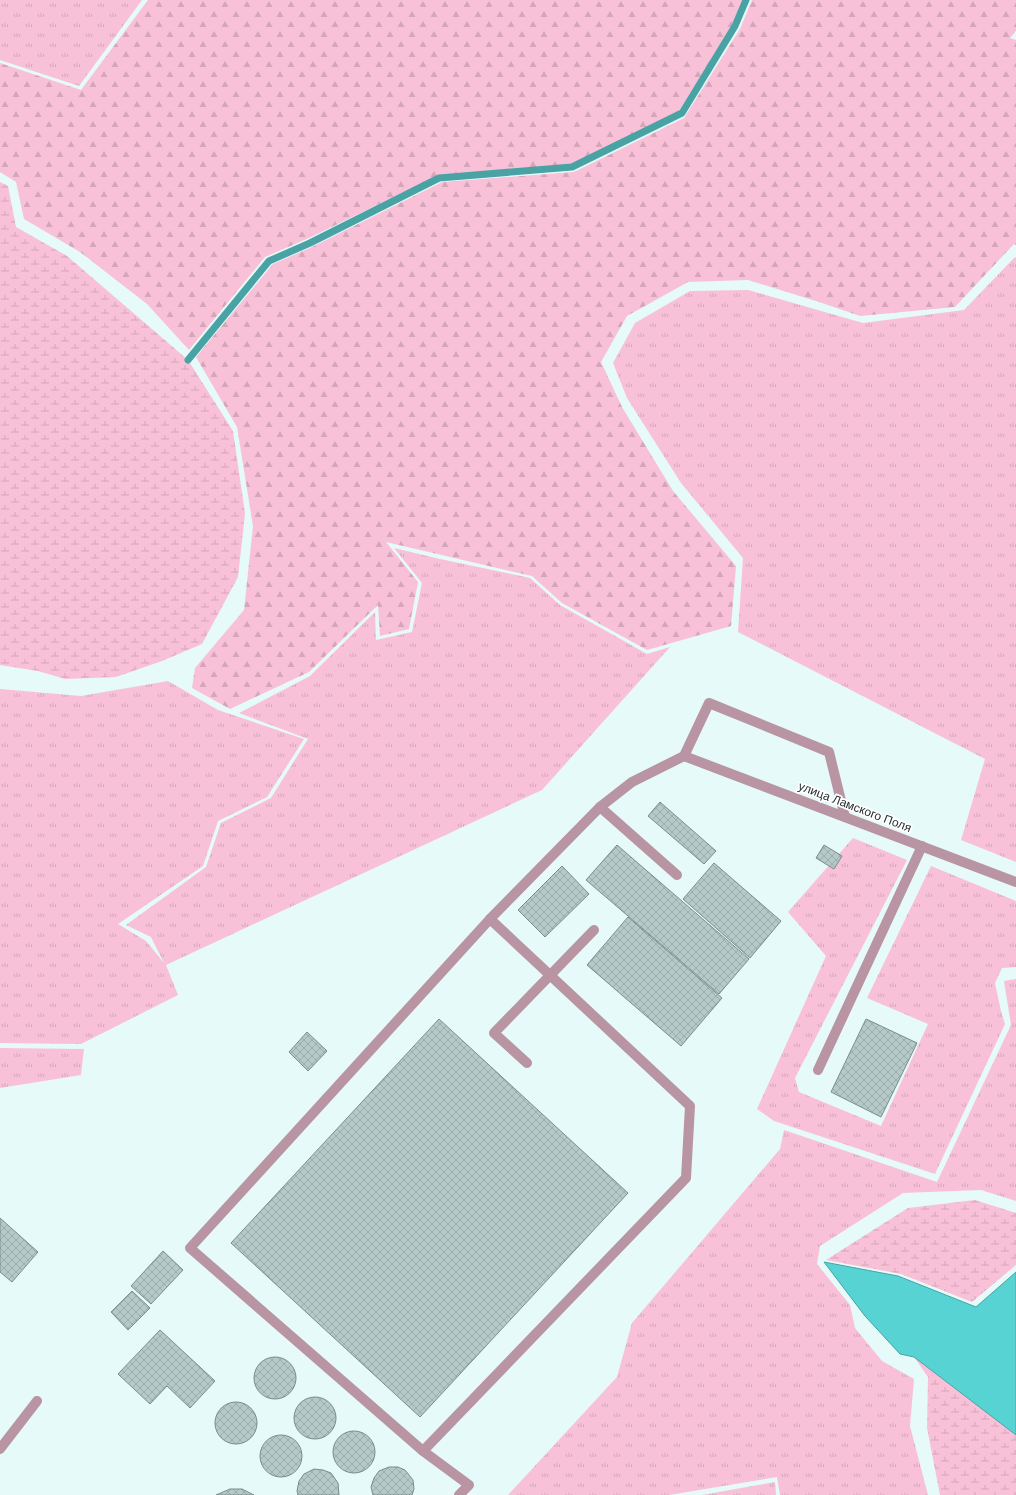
<svg xmlns="http://www.w3.org/2000/svg" width="1016" height="1495" font-family="Helvetica,sans-serif">
<style>
.grass{fill:url(#grass-tufts)}
.forest{fill:url(#forest-firs)}
.wetland{fill:url(#wetland-marsh)}
.water{fill:#57d3d4;stroke:#49a2a3}
.lines{fill:none;stroke-linecap:round;stroke-linejoin:round}
.stream{stroke:#49a2a3;stroke-width:7}
.building{fill:url(#building-cross-hatch);stroke:#7a8c8c}
.service{stroke:#b994a3;stroke-width:10}
.minor{stroke:#b994a3;stroke-width:10}
.labels{text-anchor:middle;dominant-baseline:central;stroke-width:3.5;stroke-linejoin:round;paint-order:stroke}
.street-label{font-size:12px;fill:#283030;stroke:#fff}
</style>
<defs>
<pattern id="grass-tufts" width="24" height="20" patternUnits="userSpaceOnUse"><rect width="24" height="20" fill="#f8c1d7"/><path d="M3 7l-1-3M5 7V3M7 7l1-3M15 17l-1-3M17 17v-4M19 17l1-3" fill="none" stroke="#d5a6b9"/></pattern>
<pattern id="forest-firs" width="22" height="20" patternUnits="userSpaceOnUse"><rect width="22" height="20" fill="#f8c1d7"/><path d="M5 1l3.5 6h-7zM16 11l3.5 6h-7z" fill="#d5a6b9"/></pattern>
<pattern id="wetland-marsh" width="20" height="14" patternUnits="userSpaceOnUse"><rect width="20" height="14" fill="#f8c1d7"/><path d="M1 5h8M5 5V1M11 12h8M15 12V8" fill="none" stroke="#d5a6b9"/></pattern>
<pattern id="building-cross-hatch" width="8" height="8" patternUnits="userSpaceOnUse"><rect width="8" height="8" fill="#b6c9c9"/><path d="M0 0l8 8M0 8l8-8" fill="none" stroke="#9cadad"/></pattern>
</defs>
<rect width="100%" height="100%" fill="#e5faf9"/>
<g class="grass">
<polygon points="0,0 142,0 79,86 0,60"/>
<polygon points="1015,257 1016,258 1016,862 961,840 985,759 738,632 743,558 681,483 627,398 613,363 635,323 690,291 748,290 863,323 964,310"/>
<polygon points="394,548 440,559 530,578 560,605 647,654 670,647 542,790 166,965 178,995 81,1044 0,1043 0,689 81,696 168,681 218,710 304,739 267,797 218,821 203,866 118,924 146,941 164,963 151,937 126,925 206,867 221,823 271,798 308,739 239,713 310,676 375,612 376,640 412,632 422,583"/>
<polygon points="853,838 907,860 795,1078 799,1092 881,1126 928,1024 867,998 931,866 1016,901 1016,967 1002,968 995,983 1001,1011 1005,1024 935,1174 774,1121 757,1109 826,956 788,912"/>
<polygon points="1016,979 1016,1201 981,1190 903,1193 820,1246 817,1264 850,1305 855,1328 882,1361 914,1379 910,1426 928,1495 780,1495 777,1477 669,1495 508,1495 617,1377 632,1323 780,1149 784,1130 937,1182 1011,1025 1004,981"/>
<polygon points="0,1048 84,1049 81,1075 0,1088"/>
<polygon points="775,1482 776,1495 702,1495"/>
</g>
<g class="forest">
<polygon points="148,0 743,0 732,25 679,111 572,164 439,175 309,238 265,257 189,350 147,304 80,252 24,219 16,182 0,172 0,63 81,90"/>
<polygon points="752,0 1016,0 1016,31 1010,38 1016,40 1016,245 1014,244 955,307 860,316 819,302 748,280 688,282 627,316 601,362 622,407 673,491 736,566 731,626 647,650 562,603 532,576 386,542 418,582 409,629 380,636 378,605 309,672 230,709 192,688 195,668 244,610 253,526 237,427 196,357 273,264 312,247 442,182 574,172 684,118 740,29"/>
</g>
<g class="wetland">
<polygon points="0,182 8,186 16,227 67,256 188,360 233,431 245,513 238,577 202,644 162,661 116,677 65,679 38,671 0,665"/>
<polygon points="975,1200 1016,1213 1016,1265 972,1302 901,1274 826,1260 908,1208"/>
<polygon points="914,1357 1016,1435 1016,1495 940,1495 927,1428 928,1377"/>
</g>
<polygon class="water" points="824,1262 898,1276 976,1307 1016,1272 1016,1435 914,1357 900,1354 865,1316"/>
<g class="lines">
<polyline class="stream" points="188,360 269,261 310,243 439,178 572,167 682,113 735,26 746,0"/>
</g>
<g class="building">
<polygon points="660,802 716,851 704,864 648,816"/>
<polygon points="617,845 749,959 719,994 586,880"/>
<polygon points="824,845 842,856 834,869 816,858"/>
<polygon points="714,863 781,921 750,958 683,899"/>
<polygon points="562,866 589,894 545,937 518,910"/>
<polygon points="628,917 722,998 681,1046 587,965"/>
<polygon points="439,1019 628,1193 420,1417 231,1243"/>
<polygon points="866,1019 917,1043 881,1117 831,1092"/>
<polygon points="307,1032 327,1051 308,1071 289,1052"/>
<polygon points="0,1218 38,1252 12,1282 0,1272"/>
<polygon points="163,1251 183,1270 151,1304 131,1286"/>
<polygon points="132,1291 150,1308 128,1330 111,1312"/>
<polygon points="160,1330 215,1381 190,1408 167,1386 150,1404 118,1374"/>
<circle cx="275" cy="1378" r="21"/>
<circle cx="315" cy="1418" r="21"/>
<circle cx="236" cy="1423" r="21"/>
<circle cx="354" cy="1452" r="21"/>
<circle cx="281" cy="1456" r="21"/>
<polygon points="389,1467 398,1467 405,1470 413,1480 414,1489 412,1495 373,1495 371,1487 374,1478 379,1471"/>
<polygon points="314,1469 323,1470 331,1473 338,1483 339,1495 298,1495 297,1491 299,1481 304,1474"/>
<polygon points="230,1489 242,1489 254,1495 216,1495"/>
</g>
<g class="lines">
<g class="service">
<polyline points="600,807 677,875"/>
<polyline points="527,1063 494,1033 594,930"/>
<polyline points="818,1070 922,846"/>
<polyline points="0,1449 37,1401"/>
<polyline points="423,1451 686,1178 690,1106 490,919"/>
<polyline points="459,1495 469,1485 423,1451 190,1248 490,919 600,807 632,782 684,756 709,703 829,752 845,817"/>
</g>
<polyline class="minor" points="684,756 1016,882"/>
</g>
<g class="labels">
<g class="street-label">
<text transform="translate(855 807) rotate(21)">улица Ламского Поля</text>
</g>
</g>
</svg>
